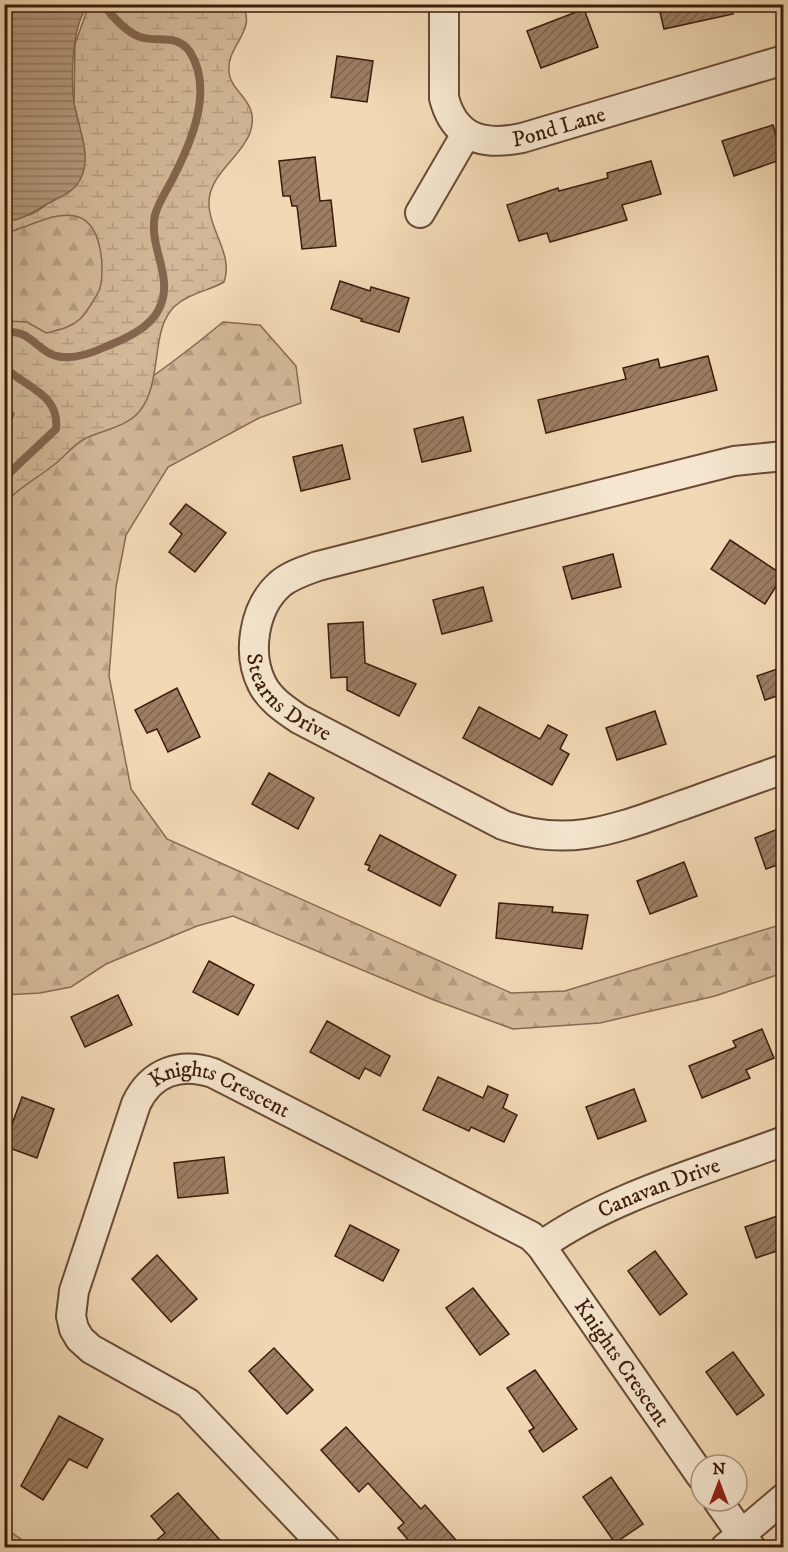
<svg xmlns="http://www.w3.org/2000/svg" width="788" height="1552" font-family="'IM FELL DW Pica',serif">
<style>
.forest{fill:url(#forest-firs);stroke:#886a52;stroke-width:1.5}
.wetland{fill:url(#wetland-marsh);stroke:#886a52;stroke-width:1.5}
.water{fill:url(#water-rules);stroke:#84664e;stroke-width:1.5}
.lines{fill:none;stroke-linecap:round;stroke-linejoin:round}
.stream{stroke:#84664e;stroke-width:8}
.building{fill:url(#building-hatch);stroke:#3d1b0b;stroke-width:1.5}
.minor-casing{stroke:#6a4a36;stroke-width:32}
.minor{stroke:#f6e6cf;stroke-width:28}
.labels{text-anchor:middle;dominant-baseline:central;stroke-width:6;stroke-linejoin:round;paint-order:stroke}
.street-label{font-size:22px;fill:#3d1b0b;stroke:#f6e6cf}
</style>
<defs>
<pattern id="forest-firs" width="22" height="20" patternUnits="userSpaceOnUse" patternTransform="scale(1.5)"><rect width="22" height="20" fill="#d2b998"/><path d="M5 1l3.5 6h-7zM16 11l3.5 6h-7z" fill="#b59e82"/></pattern>
<pattern id="wetland-marsh" width="20" height="14" patternUnits="userSpaceOnUse" patternTransform="scale(1.5)"><rect width="20" height="14" fill="#d2b998"/><path d="M1 5h8M5 5V1M11 12h8M15 12V8" fill="none" stroke="#b59e82"/></pattern>
<pattern id="water-rules" width="6" height="5" patternUnits="userSpaceOnUse" patternTransform="scale(1.5)"><rect width="6" height="5" fill="#b4987b"/><path d="M0 2.5h6" fill="none" stroke="#947b63"/></pattern>
<pattern id="building-hatch" width="6" height="6" patternUnits="userSpaceOnUse" patternTransform="scale(1.5)"><rect width="6" height="6" fill="#9b7e63"/><path d="M-1 1l2-2M0 6l6-6M5 7l2-2" fill="none" stroke="#806650"/></pattern>
</defs>
<rect width="100%" height="100%" fill="#f1d9b5"/>
<filter id="stains"><feTurbulence type="fractalNoise" baseFrequency=".00333" numOctaves="4"/><feColorMatrix values="0 0 0 0 .2 0 0 0 0 .09 0 0 0 0 .02 0 0 0 .5 -.17"/></filter>
<radialGradient id="worn" r=".72"><stop offset=".6" stop-color="#630" stop-opacity="0"/><stop offset="1" stop-color="#630" stop-opacity=".3"/></radialGradient>
<g class="forest">
<polygon points="93,208 123,283 5,445 5,212"/>
<path d="M223,322L260,325L296,366L301,403L259,418L168,467L126,535L116,587L109,676L131,789L167,839L511,993L565,991L783,924V973L715,996L600,1023L513,1029L434,1000L233,916L197,926L106,964L71,987L40,993L5,995L4,472C80,427 155,379 223,322Z"/>
<polygon points="4,1528 5,1528 32,1547 5,1547"/>
</g>
<path class="wetland" d="M89,5H242C258,31 226,45 229,72C231,94 261,101 250,133C241,156 216,170 210,194C203,225 235,252 224,282C209,291 189,293 175,306C149,330 164,382 139,412C126,427 103,430 86,438C73,445 66,455 55,464C38,478 19,487 5,503V438L14,414L5,401V321L27,322L46,333C59,330 70,328 80,319C86,313 97,296 100,288C105,268 102,221 75,216C53,211 26,229 5,233L4,221L32,214L45,206L79,124L74,104L75,44Z"/>
<path class="water" d="M4,5H89C71,24 71,78 74,103C78,127 93,157 80,180C73,193 59,197 47,204C33,212 21,221 5,221Z"/>
<g class="lines">
<g class="stream">
<path d="M4,333C28,327 37,351 56,356C73,360 90,354 105,347C125,339 150,328 159,309C175,277 148,248 155,215C158,203 167,190 173,178C191,143 214,90 190,52C177,33 158,43 140,37C126,32 112,16 103,4"/>
<path d="M4,367C25,387 60,394 56,429L4,478"/>
</g>
</g>
<g class="building">
<polygon points="658,4 732,4 733,14 664,29"/>
<polygon points="584,9 598,47 541,68 527,31"/>
<polygon points="337,56 373,61 367,102 331,97"/>
<polygon points="773,125 783,159 734,176 722,141"/>
<polygon points="315,157 320,201 331,200 336,246 302,249 297,206 292,206 290,196 283,196 279,161"/>
<polygon points="651,161 661,194 622,205 627,220 550,242 547,233 519,241 507,205 558,188 559,191 608,178 607,173"/>
<polygon points="340,281 370,291 371,287 409,298 399,332 361,321 362,319 331,309"/>
<polygon points="708,356 717,390 546,433 538,400 626,379 623,368 658,359 660,368"/>
<polygon points="463,417 471,451 422,462 414,429"/>
<polygon points="342,445 350,479 301,491 293,457"/>
<polygon points="186,504 226,533 195,572 169,552 182,534 170,524"/>
<polygon points="730,540 783,575 765,604 711,569"/>
<polygon points="613,554 621,587 572,599 563,567"/>
<polygon points="483,587 492,621 442,634 433,600"/>
<polygon points="363,622 365,663 416,684 399,716 347,690 347,677 331,678 328,624"/>
<polygon points="783,667 783,694 765,700 757,676"/>
<polygon points="177,688 200,737 168,752 157,729 147,733 135,710"/>
<polygon points="479,707 540,739 548,725 567,735 560,749 569,754 552,785 463,738"/>
<polygon points="655,711 666,744 617,760 606,728"/>
<polygon points="269,773 314,798 298,829 252,804"/>
<polygon points="783,827 783,863 766,869 755,838"/>
<polygon points="380,835 456,875 440,906 368,870 370,866 365,864"/>
<polygon points="684,862 697,896 650,914 637,881"/>
<polygon points="499,903 553,907 552,912 588,915 582,949 496,938"/>
<polygon points="209,961 254,985 238,1015 193,992"/>
<polygon points="118,995 132,1025 85,1047 71,1017"/>
<polygon points="327,1021 390,1056 380,1076 365,1068 359,1079 310,1052"/>
<polygon points="762,1029 774,1058 746,1070 750,1078 702,1098 689,1066 736,1047 733,1041"/>
<polygon points="438,1077 483,1098 488,1086 508,1095 503,1108 517,1115 504,1142 471,1127 469,1131 423,1110"/>
<polygon points="634,1089 646,1121 598,1139 586,1107"/>
<polygon points="22,1097 54,1109 37,1158 4,1146"/>
<polygon points="224,1157 228,1193 178,1198 174,1163"/>
<polygon points="783,1214 783,1249 756,1258 745,1227"/>
<polygon points="350,1225 399,1250 383,1281 335,1256"/>
<polygon points="655,1251 687,1294 660,1315 628,1271"/>
<polygon points="157,1255 197,1299 171,1322 132,1279"/>
<polygon points="473,1288 509,1334 480,1355 446,1308"/>
<polygon points="274,1348 313,1390 287,1414 249,1371"/>
<polygon points="733,1352 764,1395 737,1415 706,1372"/>
<polygon points="535,1370 577,1429 543,1452 529,1431 534,1428 507,1388"/>
<polygon points="59,1416 103,1439 87,1468 69,1459 43,1500 21,1486"/>
<polygon points="346,1427 421,1509 425,1505 463,1548 415,1548 398,1528 404,1523 368,1483 359,1492 321,1450"/>
<polygon points="611,1477 643,1524 615,1543 583,1497"/>
<polygon points="178,1493 227,1548 147,1548 165,1533 151,1516"/>
</g>
<g class="lines">
<defs>
<g id="minor">
<path id="s1" d="M444,4V98C455,139 483,146 522,138L784,60"/>
<polyline points="420,213 466,134"/>
<path id="s2" d="M784,456L734,461L318,566C304,571 291,575 280,584C253,608 247,654 262,684C270,700 286,710 299,719L503,825C569,849 617,828 680,806C714,794 749,781 784,769"/>
<path id="s3" d="M541,1246C609,1197 704,1171 784,1141"/>
<polyline points="718,1501 751,1548"/>
<path id="s4" d="M326,1548L188,1403L91,1349L80,1339L74,1329L71,1316L74,1291L136,1104C151,1072 180,1062 213,1073L531,1236L541,1246L701,1476"/>
<polyline points="725,1548 784,1498"/>
</g>
</defs>
<use href="#minor" class="minor-casing"/>
<use href="#minor" class="minor"/>
</g>
<g class="labels">
<g class="street-label">
<text stroke="none"><textPath href="#s1" startOffset="232">Pond Lane</textPath></text>
<text stroke="none"><textPath href="#s2" startOffset="657">Stearns Drive</textPath></text>
<text stroke="none"><textPath href="#s4" startOffset="675">Knights Crescent</textPath></text>
<text stroke="none"><textPath href="#s3" startOffset="132">Canavan Drive</textPath></text>
<text stroke="none"><textPath href="#s4" startOffset="1179">Knights Crescent</textPath></text>
</g>
</g>
<rect width="788" height="1552" fill="none" stroke="#f1d9b5" stroke-width="24"/>
<rect x="6" y="6" width="776" height="1540" fill="none" stroke="#3d1b0b" stroke-width="3"/>
<rect x="12" y="12" width="764" height="1528" fill="none" stroke="#3d1b0b" stroke-width="1.5"/>
<g transform="translate(719 1483)"><circle r="28" fill="#f6e6cf" stroke="#ac9581" stroke-width="1.5"/>
<path d="M0-4.5L10 22L0 15L-10 22Z" fill="#8f2418"/>
<text y="-9" font-size="16" font-weight="bold" text-anchor="middle" fill="#3d1b0b">N</text>
</g>
<rect width="100%" height="100%" filter="url(#stains)"/>
<rect width="100%" height="100%" fill="url(#worn)"/>
</svg>
